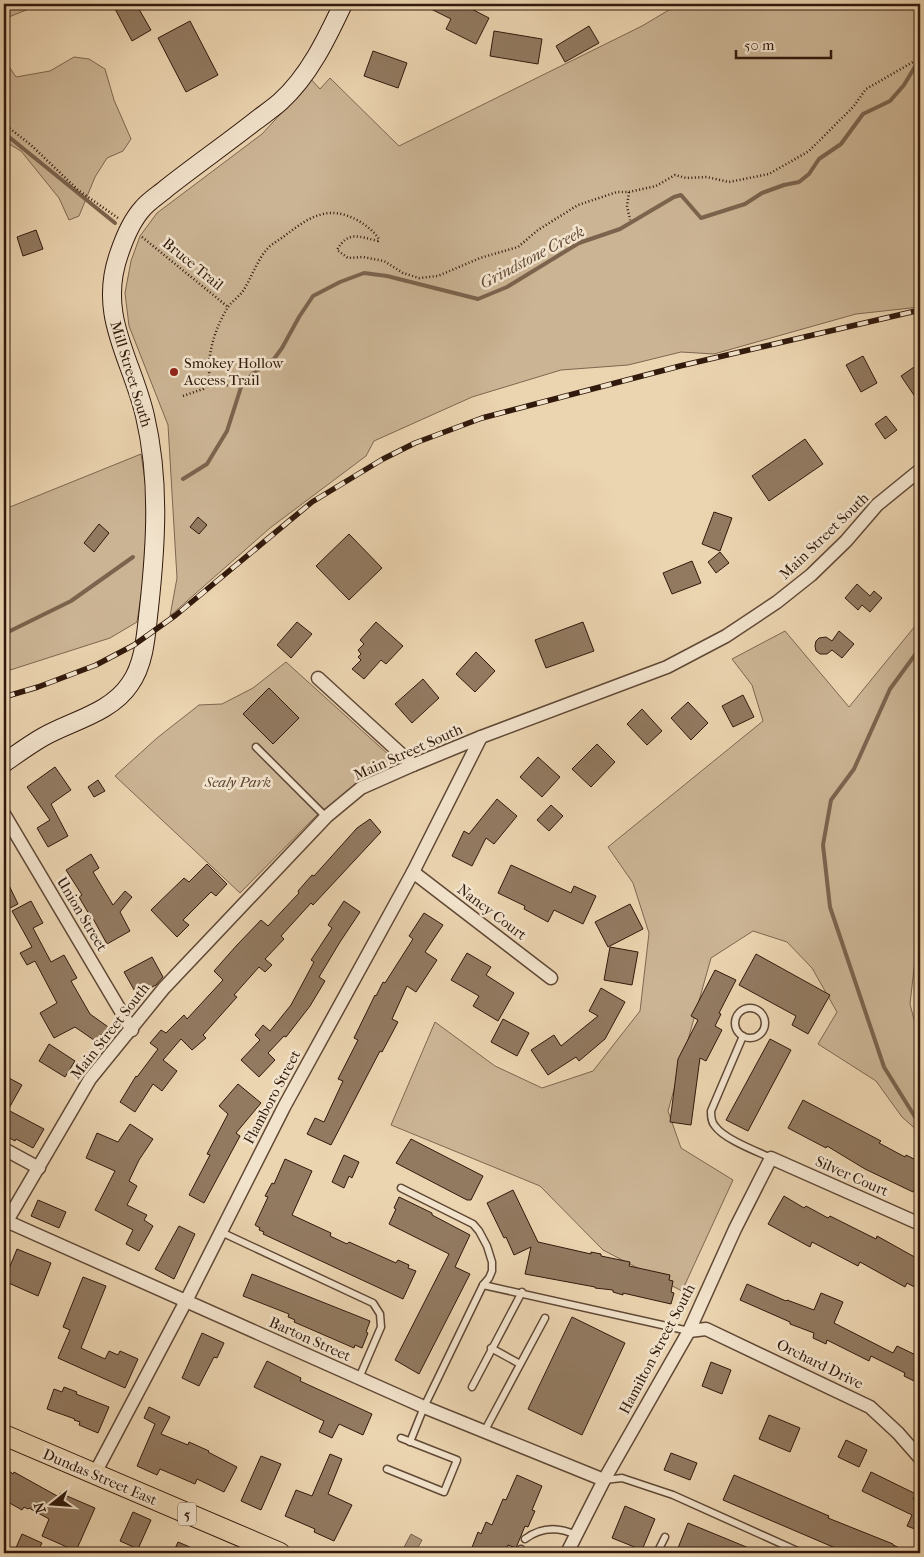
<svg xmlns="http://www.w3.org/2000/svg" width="924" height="1557" font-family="'IM FELL French Canon',serif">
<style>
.green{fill:#cbb494;stroke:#7e6650}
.water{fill:#ac9478;stroke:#7b634d}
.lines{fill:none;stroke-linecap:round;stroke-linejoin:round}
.stream{stroke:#7b634d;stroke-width:4}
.building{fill:#927a61;stroke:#31190c}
.service-casing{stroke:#604835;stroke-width:9}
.minor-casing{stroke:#604835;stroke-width:15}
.secondary-casing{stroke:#31190c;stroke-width:20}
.primary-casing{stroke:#31190c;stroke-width:22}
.path{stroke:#31190c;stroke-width:2.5;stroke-dasharray:1 2.5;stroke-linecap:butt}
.service{stroke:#f2e3cc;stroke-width:6}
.minor{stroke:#f2e3cc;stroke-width:12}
.secondary{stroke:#f2e3cc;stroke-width:18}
.primary{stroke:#ebd4b0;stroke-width:20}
.rail-casing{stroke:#31190c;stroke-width:5.5}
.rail{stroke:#f2e3cc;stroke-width:4;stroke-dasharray:11;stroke-linecap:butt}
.poi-dot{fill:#8f2418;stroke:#f2e3cc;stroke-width:2}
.labels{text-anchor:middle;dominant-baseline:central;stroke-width:5;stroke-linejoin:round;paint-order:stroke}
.shield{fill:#f2e3cc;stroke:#6b5646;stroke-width:1}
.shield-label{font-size:14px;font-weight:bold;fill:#31190c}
.street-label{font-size:15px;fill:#31190c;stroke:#f2e3cc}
.poi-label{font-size:15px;fill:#31190c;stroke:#f2e3cc;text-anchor:start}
.park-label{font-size:15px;font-style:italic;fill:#5f4835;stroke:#f2e3cc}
.water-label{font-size:16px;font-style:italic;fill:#624a37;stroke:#f2e3cc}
</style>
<rect width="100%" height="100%" fill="#ebd4b0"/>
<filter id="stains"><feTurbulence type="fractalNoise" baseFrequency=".004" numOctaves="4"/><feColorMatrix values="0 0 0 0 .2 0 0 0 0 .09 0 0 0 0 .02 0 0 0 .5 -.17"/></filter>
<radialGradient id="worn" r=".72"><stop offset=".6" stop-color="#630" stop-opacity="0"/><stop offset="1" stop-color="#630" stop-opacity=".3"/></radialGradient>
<g class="green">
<polygon points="4,4 37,4 31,8 4,19"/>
<polygon points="679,4 920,4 920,307 856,314 714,354 681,352 628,365 561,370 472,397 374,441 366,456 270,528 170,616 177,578 168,425 129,326 125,293 131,261 140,236 157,213 262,134 286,108 308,76 320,89 330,78 399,146 642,26"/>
<polygon points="74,57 89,59 105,69 114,100 131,139 123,151 107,158 95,177 79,216 69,220 59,198 21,151 4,141 4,59 16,77 50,71"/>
<polygon points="141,454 146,487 147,557 137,622 110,638 4,672 4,504 10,507"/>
<polygon points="920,620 920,915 910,1004 920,1043 920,1133 902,1117 876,1081 818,1044 837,1012 812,968 787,942 753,931 711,958 668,1111 681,1148 733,1180 682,1291 603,1250 540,1186 391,1125 435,1022 495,1066 542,1088 593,1071 640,1011 649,933 633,883 608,847 763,721 752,685 732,659 785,631 849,707"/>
<polygon points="286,662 399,764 357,784 317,815 240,893 115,776 157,738 199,705 222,704 253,688"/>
</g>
<polygon class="water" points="411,1534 422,1540 415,1553 401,1553"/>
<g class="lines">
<g class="stream">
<polyline points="4,133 115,223"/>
<polyline points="183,479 207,464 227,431 242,384 256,371 274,359 282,348 299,317 313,296 340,282 364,273 387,276 478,299 507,287 579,243 620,229 674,197 681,195 701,218 745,204 762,193 784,185 799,182 809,174 819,159 841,144 863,114 890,101 904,85 916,65 920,63"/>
<polyline points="4,634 71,601 133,557"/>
<polyline points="920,648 890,689 854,769 831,800 823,845 830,907 884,1067 920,1125"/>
</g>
</g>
<g class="building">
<polygon points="120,4 136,4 151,30 132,41 114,7"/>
<polygon points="421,4 462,4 489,18 476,44 446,29 451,19"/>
<polygon points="190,21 218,75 186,92 158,38"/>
<polygon points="589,26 599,43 565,62 556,46"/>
<polygon points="494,31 542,39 538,64 490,56"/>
<polygon points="373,51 407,63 398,88 364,76"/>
<polygon points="36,230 43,249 23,256 17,237"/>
<polygon points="863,356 877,383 861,392 846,365"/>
<polygon points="920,363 920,404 901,376"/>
<polygon points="886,416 897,430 885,439 875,424"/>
<polygon points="805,439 823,464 769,501 752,476"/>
<polygon points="714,512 732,518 720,551 702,544"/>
<polygon points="198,517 207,525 199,534 190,527"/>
<polygon points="99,524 109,533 94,552 84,543"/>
<polygon points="349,534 382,568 349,600 316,566"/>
<polygon points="720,552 729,563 716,573 708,562"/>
<polygon points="692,561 701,583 672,594 663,573"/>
<polygon points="857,584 870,596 874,591 882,598 870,612 862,605 858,610 845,598"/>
<polygon points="297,622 312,634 291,658 277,645"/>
<polygon points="376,622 403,646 386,664 381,660 364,679 352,669 361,660 358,657 361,654 358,650 364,644 360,640"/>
<polygon points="583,622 594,651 546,668 535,640"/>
<polygon points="839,631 854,644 842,658 832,650 827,654 820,654 816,651 815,646 816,641 819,638 826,637 832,641"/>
<polygon points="476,652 495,671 475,692 456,674"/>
<polygon points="423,679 439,698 412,723 395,704"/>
<polygon points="269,688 299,718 273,744 243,714"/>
<polygon points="743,695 754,717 733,727 722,706"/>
<polygon points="688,702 708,723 691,740 671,718"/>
<polygon points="642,709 662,731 647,745 627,724"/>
<polygon points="597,744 615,762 591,787 572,769"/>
<polygon points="538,757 560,777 542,797 520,777"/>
<polygon points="55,767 71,790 51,804 68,836 48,847 37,828 50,820 27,787"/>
<polygon points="98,780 105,791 94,797 88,787"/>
<polygon points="497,799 517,816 494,844 486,838 472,866 452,856 464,831 469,834"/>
<polygon points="551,805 563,816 549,831 537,820"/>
<polygon points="370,819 381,832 313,905 311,903 281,936 284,939 265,959 272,965 265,972 259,967 234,995 237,997 203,1035 206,1038 192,1050 181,1039 163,1060 177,1071 162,1091 153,1084 135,1112 120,1102 136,1076 137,1077 158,1049 150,1043 161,1030 166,1033 184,1015 187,1019 223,980 214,971 237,945 261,920 268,926 299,893 298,891 312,875 314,876 357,828"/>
<polygon points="91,854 99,868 93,872 113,905 125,891 132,897 120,912 130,931 107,944 90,913 89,914 79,897 82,895 66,870"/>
<polygon points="207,864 227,884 216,896 211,892 183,920 189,925 177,937 151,910 184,878 189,882"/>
<polygon points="511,865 571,893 574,886 596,896 583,924 554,910 548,922 524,909 525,906 498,893"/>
<polygon points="4,875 18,904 4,911"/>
<polygon points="31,901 43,923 33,928 51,962 64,955 77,978 71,981 90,1014 111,1029 101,1045 75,1027 54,1038 40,1013 57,1003 35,961 27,965 20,953 32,947 12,911"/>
<polygon points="344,901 360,912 340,942 319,977 325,981 310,1006 286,1037 284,1036 268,1053 275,1060 259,1077 241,1060 260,1040 255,1035 263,1025 270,1031 291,1005 314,962 311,960 332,928 328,925"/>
<polygon points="630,904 643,929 608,947 595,922"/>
<polygon points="424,913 443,925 425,952 437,960 416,992 407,986 392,1019 398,1022 382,1052 380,1051 331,1145 307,1134 315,1118 324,1122 343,1081 338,1079 358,1040 354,1038 375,995 376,996 383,982 385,983 413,939 409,936"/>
<polygon points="610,947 638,952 632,985 604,980"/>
<polygon points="467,953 491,967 486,975 514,993 498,1021 473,1006 479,996 451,980"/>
<polygon points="756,954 830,995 808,1034 792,1025 796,1016 739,985"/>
<polygon points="152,957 163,977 156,985 137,995 124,972"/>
<polygon points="715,970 736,980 719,1013 721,1014 715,1026 722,1030 706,1061 700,1058 691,1125 670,1122 678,1059 698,1020 691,1016"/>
<polygon points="601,988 625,1002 605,1039 579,1061 576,1057 548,1075 531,1050 554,1035 561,1046 598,1016 589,1011"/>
<polygon points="503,1019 529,1033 517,1056 491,1042"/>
<polygon points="770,1039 791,1050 748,1131 726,1120"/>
<polygon points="49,1044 75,1061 65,1077 39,1061"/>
<polygon points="9,1078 22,1085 8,1110 44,1129 33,1148 16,1139 15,1141 4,1135 4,1089"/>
<polygon points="238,1084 261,1103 236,1133 240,1136 204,1203 189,1195 210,1155 207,1154 228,1114 219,1106"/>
<polygon points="803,1100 881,1141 879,1143 905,1157 906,1155 920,1162 920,1178 913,1192 865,1169 827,1146 826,1148 788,1128"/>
<polygon points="130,1124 153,1139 139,1160 129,1181 137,1186 127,1205 147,1215 144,1220 153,1226 139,1251 126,1244 133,1230 95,1210 115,1171 86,1158 97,1133 118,1142"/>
<polygon points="411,1139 483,1176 471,1200 467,1200 396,1163"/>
<polygon points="344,1155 359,1162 352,1178 349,1176 344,1188 332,1182"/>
<polygon points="285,1159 312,1171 292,1215 331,1233 330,1236 347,1244 349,1242 396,1263 398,1260 409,1265 408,1268 416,1271 403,1299 263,1234 264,1232 259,1230 260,1228 255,1225 268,1197 265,1196 272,1183 274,1184"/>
<polygon points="513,1190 538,1242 591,1254 591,1252 601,1254 601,1256 630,1262 629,1266 670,1275 669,1280 673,1281 671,1292 674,1293 671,1304 623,1293 623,1295 613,1292 613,1290 595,1288 595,1287 525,1274 531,1247 514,1255 506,1237 504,1238 487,1203"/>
<polygon points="784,1196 804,1208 806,1206 828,1218 830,1216 876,1239 877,1236 920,1260 920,1290 907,1283 905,1287 860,1262 858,1266 812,1242 810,1247 768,1224"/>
<polygon points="399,1197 432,1213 432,1215 470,1235 455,1267 470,1274 419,1374 395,1360 449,1254 389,1224 396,1209 394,1208"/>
<polygon points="38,1200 66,1212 59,1228 31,1216"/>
<polygon points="179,1226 195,1234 174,1279 155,1269"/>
<polygon points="17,1249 51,1263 38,1296 4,1281"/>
<polygon points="252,1274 370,1321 366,1332 368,1333 362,1348 355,1345 354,1348 294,1322 295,1320 288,1317 289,1314 243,1296"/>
<polygon points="83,1277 106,1286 81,1348 105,1359 109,1351 118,1355 120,1351 138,1359 125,1388 58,1358 70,1330 63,1327"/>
<polygon points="747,1284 786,1301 787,1300 814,1310 821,1293 843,1302 834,1323 893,1353 897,1346 920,1357 920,1384 904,1376 905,1373 871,1356 869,1361 827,1340 826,1344 813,1338 814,1333 790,1324 790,1322 740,1300"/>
<polygon points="572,1317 625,1343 582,1435 528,1409"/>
<polygon points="202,1333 224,1343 217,1358 214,1357 199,1386 182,1378"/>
<polygon points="267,1361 301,1378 300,1381 372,1414 363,1435 339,1424 332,1438 319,1432 324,1421 254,1387"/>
<polygon points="711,1362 731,1370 722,1394 702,1386"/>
<polygon points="64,1387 77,1392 76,1394 109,1407 98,1433 79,1425 80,1422 74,1420 75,1419 47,1409 54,1389 62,1392"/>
<polygon points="149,1407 170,1417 161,1434 188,1445 189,1442 209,1451 208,1452 237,1467 224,1492 197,1479 195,1484 160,1469 157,1475 137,1466 155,1424 144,1418"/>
<polygon points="769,1415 800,1428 790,1452 759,1439"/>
<polygon points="846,1440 867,1450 859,1467 838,1457"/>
<polygon points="671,1453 697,1463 690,1480 664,1470"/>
<polygon points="330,1454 342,1459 328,1494 352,1505 334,1541 314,1532 315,1529 285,1516 296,1490 312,1496"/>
<polygon points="261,1456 281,1464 261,1510 241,1501"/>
<polygon points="9,1471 13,1474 14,1472 59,1497 60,1493 95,1508 76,1551 42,1536 49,1519 29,1508 28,1509 24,1507 22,1510 6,1501 7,1498 4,1497 4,1481"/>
<polygon points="871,1472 916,1494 913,1499 918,1501 920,1496 920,1531 907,1526 912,1515 862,1491"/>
<polygon points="517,1475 542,1486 532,1510 535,1511 528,1527 525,1526 516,1548 508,1545 504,1553 472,1553 473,1550 471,1550 478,1532 481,1534 486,1522 492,1525 503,1499 506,1500"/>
<polygon points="734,1475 829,1516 828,1518 893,1544 893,1545 911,1553 847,1553 723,1500"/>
<polygon points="625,1506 655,1519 642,1550 612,1538"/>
<polygon points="133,1512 151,1520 138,1549 120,1541"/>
<polygon points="688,1523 761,1553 676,1553"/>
<polygon points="22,1534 42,1543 37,1553 23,1553 15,1550"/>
<polygon points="178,1542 204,1553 173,1553"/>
</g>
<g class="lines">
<defs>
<g id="service">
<polyline points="256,747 326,817"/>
<circle cx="750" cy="1023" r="15"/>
<path d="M743,1036L711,1111C711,1116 711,1122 715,1126C724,1139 756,1151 771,1158"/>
<polyline points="401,1188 473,1224 479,1231 487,1246 492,1262 492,1271 489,1278 483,1285 424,1407 410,1442"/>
<polyline points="221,1232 373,1303 380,1314 381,1327 359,1378"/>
<polyline points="483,1285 689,1331"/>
<polyline points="491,1348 520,1364"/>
<polyline points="472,1387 522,1292"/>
<polyline points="484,1432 545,1318"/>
<polyline points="387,1469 444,1492 457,1460 401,1438"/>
<polyline points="604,1480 622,1478 673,1495 802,1553"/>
<path d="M525,1539C541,1527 559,1527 576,1535"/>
<polyline points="521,1553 521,1549"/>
<polyline points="657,1553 665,1537"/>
</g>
<g id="minor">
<polyline points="318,678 413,765"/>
<polyline points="4,814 132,1030"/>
<polyline points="413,872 551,978"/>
<polyline points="4,1149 39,1168"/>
<polyline points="6,1221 424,1407 604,1480"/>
<polyline points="4,1226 90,1079 164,988 326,817 361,788 413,765 481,737 667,667 726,636 777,602 811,575 846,541 877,505 920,470"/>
<polyline points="689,1331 706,1329 870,1407 898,1433 920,1458"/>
<polyline points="94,1475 186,1301 284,1107 413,872 481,737"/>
<polyline points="567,1553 604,1480 689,1331 735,1229 771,1158 920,1224"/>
</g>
<path id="secondary" d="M4,763C17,754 29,745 43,737C71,721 111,713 130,684C145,663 146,633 149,608C156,544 160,480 145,416C132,359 97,316 119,254C124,239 132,220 143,208C150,200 160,194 168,187C196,165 226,144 254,122C263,115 272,109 280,102C309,76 327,38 343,4"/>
<polyline id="primary" points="4,1435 280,1553"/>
</defs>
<use href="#service" class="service-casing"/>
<use href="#minor" class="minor-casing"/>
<use href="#secondary" class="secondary-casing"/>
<use href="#primary" class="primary-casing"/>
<g class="path">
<polyline points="4,124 31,145 78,190 118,218"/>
<polyline points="629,192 627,206 630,220"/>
<polyline points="142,237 228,307"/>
<path d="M210,380C206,356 215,328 228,307C232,301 239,297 243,291C252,277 257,260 268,248C273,243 281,239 287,234C298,226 309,217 323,214C343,209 368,223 379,239L378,241C360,237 348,230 337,250L348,258L363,257L384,261L403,273L419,278L438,276L480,258L518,247L538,230L578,205L617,192H629L656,186L675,175L686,178L707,177L729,182L769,174L809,151L854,106L866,89L920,58"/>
<polyline points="210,380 225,385 238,386"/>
<polyline points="183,396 203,389 210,380"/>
</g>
<use href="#service" class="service"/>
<use href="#minor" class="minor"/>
<use href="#secondary" class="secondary"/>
<use href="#primary" class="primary"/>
<defs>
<polyline id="rail" points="4,697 38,687 96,665 134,645 176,615 312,502 383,459 415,443 482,418 680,366 920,310"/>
</defs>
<use href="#rail" class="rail-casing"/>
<use href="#rail" class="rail"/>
</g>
<circle class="poi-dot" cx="174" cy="372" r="5"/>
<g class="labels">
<rect class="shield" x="178" y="1502.5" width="18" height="23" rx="4"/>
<g class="shield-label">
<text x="187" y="1514">5</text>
</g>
<g class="street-label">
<text transform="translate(193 264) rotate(39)">Bruce Trail</text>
<text transform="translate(131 374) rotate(73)">Mill Street South</text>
<text transform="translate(824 536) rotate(-44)">Main Street South</text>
<text transform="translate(408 752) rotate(-24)">Main Street South</text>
<text transform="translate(492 912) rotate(37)">Nancy Court</text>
<text transform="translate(82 914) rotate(59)">Union Street</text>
<text transform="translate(110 1031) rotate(-52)">Main Street South</text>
<text transform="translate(272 1097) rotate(-62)">Flamboro Street</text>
<text transform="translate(852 1176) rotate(24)">Silver Court</text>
<text transform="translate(310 1339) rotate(24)">Barton Street</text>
<text transform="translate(657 1349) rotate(-62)">Hamilton Street South</text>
<text transform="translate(820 1364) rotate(26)">Orchard Drive</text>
<text transform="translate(100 1477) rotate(23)">Dundas Street East</text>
</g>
<g class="poi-label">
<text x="184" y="363">Smokey Hollow<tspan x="184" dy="17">Access Trail</tspan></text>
</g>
<g class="park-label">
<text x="238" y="782">Sealy Park</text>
</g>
<g class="water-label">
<text transform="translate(532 257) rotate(-28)">Grindstone Creek</text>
</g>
</g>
<rect width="924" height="1557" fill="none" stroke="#ebd4b0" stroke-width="20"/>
<rect x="5" y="5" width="914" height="1547" fill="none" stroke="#31190c" stroke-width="2.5"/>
<rect x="10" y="10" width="904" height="1537" fill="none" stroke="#31190c"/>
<g transform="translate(52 1504) rotate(253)" stroke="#f2e3cc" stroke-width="4" paint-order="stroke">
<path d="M0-4L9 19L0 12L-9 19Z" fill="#31190c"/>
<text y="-8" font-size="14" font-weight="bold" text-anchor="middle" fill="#31190c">N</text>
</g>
<path d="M736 50v8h95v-8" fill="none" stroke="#31190c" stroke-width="2.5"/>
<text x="744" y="50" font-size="15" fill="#31190c" stroke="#f2e3cc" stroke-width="4" paint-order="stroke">50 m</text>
<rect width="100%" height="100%" filter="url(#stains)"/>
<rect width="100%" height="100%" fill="url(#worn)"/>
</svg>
